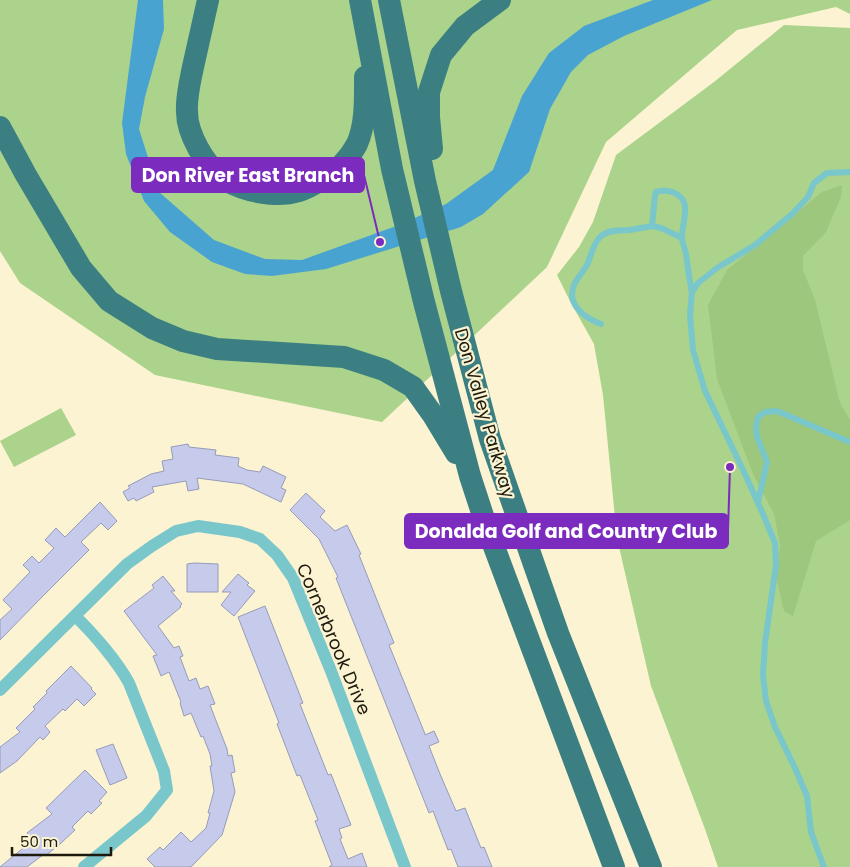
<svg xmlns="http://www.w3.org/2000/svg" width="850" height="867" font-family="Poppins,sans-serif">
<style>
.green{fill:#abd38c}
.forest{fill:#9dc77d}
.water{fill:#49a3d1}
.building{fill:#c7cbeb;stroke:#979bba}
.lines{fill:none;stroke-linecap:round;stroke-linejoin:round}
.service{stroke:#79c6cb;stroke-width:6}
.minor{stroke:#79c6cb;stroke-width:12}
.motorway{stroke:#3c7f83;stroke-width:22}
.labels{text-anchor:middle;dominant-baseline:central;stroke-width:4.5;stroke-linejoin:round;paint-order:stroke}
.street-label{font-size:18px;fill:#1e1b0e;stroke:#fbf3d1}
.leader{fill:none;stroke:#7b2cbf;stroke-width:2}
.callout-dot{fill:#7b2cbf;stroke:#fbf3d1;stroke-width:2}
.callout{fill:#7b2cbf;stroke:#7b2cbf;stroke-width:2}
.callout-label{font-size:19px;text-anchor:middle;font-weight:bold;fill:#fff}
</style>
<rect width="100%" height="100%" fill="#fbf3d1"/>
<g class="green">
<polygon points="0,0 850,0 850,14 836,7 737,30 606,142 547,267 382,422 155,375 20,283 0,251"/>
<polygon points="784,25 850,28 850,867 718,867 705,829 651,686 617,538 603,395 594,344 571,303 557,275 579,247 593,222 616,155 714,82"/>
<polygon points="61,408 76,435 14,467 0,441"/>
</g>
<polygon class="forest" points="842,185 841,197 826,232 803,256 803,270 815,300 840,403 850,420 850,520 816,541 793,616 784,611 776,576 780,545 774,514 753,474 717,379 708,305 727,270 822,192"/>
<polygon class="water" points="138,0 163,0 164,29 145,97 139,129 159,192 214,240 265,259 302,260 399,225 446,204 493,170 522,96 549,53 584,26 653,0 712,0 624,36 588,55 571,72 550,109 529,172 483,214 461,227 326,269 272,276 245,274 212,262 170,232 144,201 126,154 122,123"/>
<g class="building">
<polygon points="188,444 189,447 216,450 215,455 239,458 238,466 247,470 260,472 263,466 286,477 281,488 286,490 281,502 243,484 197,478 199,489 188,491 186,481 152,487 154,492 136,501 134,498 128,501 123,492 130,488 128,486 151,474 164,471 162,461 173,459 171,447"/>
<polygon points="306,493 325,511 320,517 335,531 347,525 361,554 359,555 394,643 389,645 425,734 425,735 434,731 439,742 429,746 440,774 456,811 465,808 481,848 484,847 492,867 458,867 451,849 448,850 433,811 429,813 336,578 338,577 319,539 290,510"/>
<polygon points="100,502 117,521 108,530 101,523 81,542 89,550 42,597 0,640 0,620 12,609 3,600 30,572 23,565 32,556 39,563 54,548 45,540 56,528 65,537"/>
<polygon points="194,563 218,564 218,592 187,592 187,564"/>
<polygon points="238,574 249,583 247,585 255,591 234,616 221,605 231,592 222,592"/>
<polygon points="163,576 175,591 171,591 182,604 180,606 181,607 158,626 174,648 179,646 183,656 180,657 189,681 196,678 200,689 208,686 215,704 210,705 227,749 228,756 232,755 235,772 231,773 235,792 222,835 191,867 155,867 147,859 160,847 163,850 181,832 191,842 206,828 210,813 208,813 214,791 210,766 212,766 210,754 203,736 201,737 191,713 184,716 180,703 181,702 169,672 161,676 153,656 157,655 124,611 154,588 152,585"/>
<polygon points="265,606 303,703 300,704 328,775 331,774 351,825 339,829 342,838 340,839 348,859 362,853 367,867 329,867 332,865 315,821 318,820 300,775 297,776 277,724 279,723 238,617"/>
<polygon points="71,666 92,688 91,689 96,694 84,706 77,699 65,711 63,709 45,726 50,732 43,740 40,737 17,761 0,773 0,747 20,732 16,728 35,709 33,707 47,693 46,691"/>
<polygon points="113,744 127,778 110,785 96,750"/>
<polygon points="85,770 107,792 99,801 102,803 91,814 88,811 72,827 75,830 60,844 45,856 44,854 27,867 0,867 33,840 27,833 52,814 46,808"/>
</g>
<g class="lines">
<g class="service">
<polyline points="652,226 661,228 682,238"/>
<path d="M601,324C585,318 566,305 574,285C577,278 583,272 587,265C591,256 593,244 600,237C609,229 619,231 629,230C637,229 645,227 652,226L655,195L656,192C664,190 671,190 678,195C692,204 681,225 682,239C683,244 685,249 686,254C688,267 689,279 692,292"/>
<polyline points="758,502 767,462 757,437 756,426 758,417 765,412 777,411 850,442"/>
<polyline points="824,867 811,832 807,796 795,768 775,727 766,701 763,675 765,643 776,565 775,543 763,514 744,472 705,391 693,350 690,315 692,292 698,283 717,268 755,245 792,214 808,197 814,183 827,173 850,172"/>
</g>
<g class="minor">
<path d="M75,616C93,633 117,661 129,683L164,771L167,790L146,816L84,867"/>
<polyline points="0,690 127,564 152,546 176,531 198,526 240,532 260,539 277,555 293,578 331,671 405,867"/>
</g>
<g class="motorway">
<path d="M208,0C203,22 198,45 193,67C190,82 186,97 187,112C187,125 192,137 198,148C205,161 214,172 225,180C246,192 276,198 299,191C307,189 315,184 323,179C337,171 349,159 357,144C366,124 365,98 365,77"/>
<polyline points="360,0 392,169 424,302 470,476 487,528 614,867"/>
<polyline points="389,0 425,181 451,291 490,439 558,633 651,867"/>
<polyline points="0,127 26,175 81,268 109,301 152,328 183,341 217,349 344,357 384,370 413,387 433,415 456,453"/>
<polyline points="432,149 429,117 429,92 441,55 465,26 500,0"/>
</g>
</g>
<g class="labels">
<g class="street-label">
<text transform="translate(485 413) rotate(74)">Don Valley Parkway</text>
<text transform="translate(334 639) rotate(67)">Cornerbrook Drive</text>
</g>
</g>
<path class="leader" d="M380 242L364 175M730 467L728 531"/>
<g class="callout-dot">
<circle cx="380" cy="242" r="5"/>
<circle cx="730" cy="467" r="5"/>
</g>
<g class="callout">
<rect x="132" y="158" width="232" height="34" rx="5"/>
<rect x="405" y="514" width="323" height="34" rx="5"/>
</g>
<g class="callout-label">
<text x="248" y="182">Don River East Branch</text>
<text x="566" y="538">Donalda Golf and Country Club</text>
</g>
<path d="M12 847v8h99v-8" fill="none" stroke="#1e1b0e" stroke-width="2.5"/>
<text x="20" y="847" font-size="15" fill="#1e1b0e" stroke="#fbf3d1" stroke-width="4" paint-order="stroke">50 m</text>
</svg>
